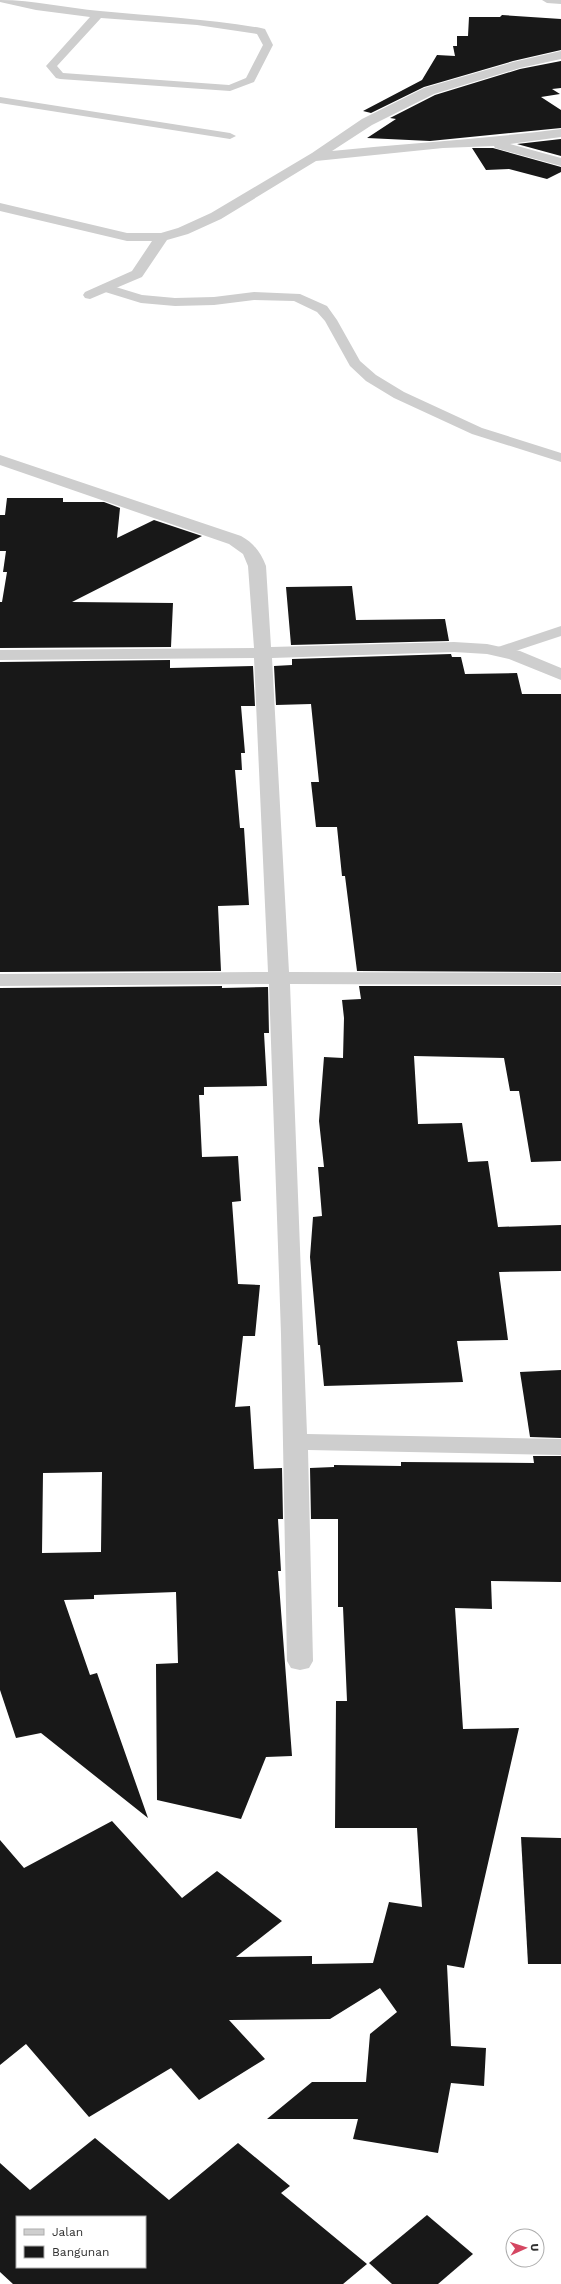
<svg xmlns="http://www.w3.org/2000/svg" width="561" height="2284" font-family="'Work Sans',sans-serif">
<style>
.building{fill:#181818;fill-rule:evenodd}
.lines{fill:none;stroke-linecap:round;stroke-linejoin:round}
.service{fill:#cecece;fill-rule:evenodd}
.minor{fill:#cecece;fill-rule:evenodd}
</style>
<rect width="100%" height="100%" fill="#fff"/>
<g class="building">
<polygon points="502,15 561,19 561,50 513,61 424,87 371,113 363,111 422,80 437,55 455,56 453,46 457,46 457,36 468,36 469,17 500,17"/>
<polygon points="561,61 561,88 552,89 560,94 541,97 561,110 561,128 430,141 367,138 396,119 390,118 435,95 520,69"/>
<polygon points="561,139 561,156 517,144"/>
<polygon points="472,148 493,148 561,167 561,172 547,179 509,169 486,170"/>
<polygon points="7,498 63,498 63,502 104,502 120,508 117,538 154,520 202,536 72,602 173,603 171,647 0,648 0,602 2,602 7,572 3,572 6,551 0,551 0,515 5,515"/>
<polygon points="352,586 356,620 445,619 449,641 291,645 286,587"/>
<polygon points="451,654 452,657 461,657 465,674 517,673 522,694 561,694 561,972 357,971 345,876 342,876 337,827 316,827 311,782 319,782 311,704 276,705 274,666 292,665 292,659"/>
<polygon points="170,660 170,668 253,666 255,706 241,706 245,753 241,753 242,770 235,770 240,828 244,828 249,905 218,906 221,971 0,972 0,662"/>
<path d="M222,986V988L268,987L269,1033H264L267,1086L204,1087V1095H199L202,1157L238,1156L241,1201L232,1202L238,1284L260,1285L255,1336H243L235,1407L250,1406L254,1469L282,1468L283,1519H278L281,1571H278L292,1756L266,1757L241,1819L157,1800L156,1664L178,1663L176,1592L94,1595V1599L64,1600L90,1675L97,1673L148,1818L41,1733L16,1738L0,1690V988ZM102,1472L101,1552L42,1553L43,1473Z"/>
<polygon points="359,986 561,986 561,1161 531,1162 519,1091 510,1091 504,1058 414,1056 418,1124 462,1123 468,1162 488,1161 498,1227 561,1225 561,1271 499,1272 508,1340 457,1341 463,1382 324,1386 320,1345 318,1345 310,1257 313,1217 322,1216 318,1167 324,1167 319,1121 324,1057 343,1058 344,1018 342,1000 361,999"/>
<polygon points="561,1370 561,1438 530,1437 520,1372"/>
<polygon points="533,1456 561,1456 561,1582 491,1581 492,1609 455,1608 463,1729 519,1728 464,1968 447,1965 451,2046 486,2048 484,2086 451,2083 438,2153 353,2139 358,2119 267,2119 312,2082 366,2082 370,2034 397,2012 380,1988 330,2019 229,2020 265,2059 199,2100 171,2068 89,2117 26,2044 0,2065 0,1840 24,1868 112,1821 182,1898 217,1871 282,1921 236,1957 312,1956 312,1964 373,1963 389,1902 422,1907 417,1828 335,1828 336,1701 347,1701 343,1607 338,1607 338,1519 311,1519 310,1468 334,1467 334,1465 401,1466 401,1462 534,1463"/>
<polygon points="521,1837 561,1838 561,1964 528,1964"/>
<path d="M95,2138L169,2200L238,2143L290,2186L281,2193L367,2264L343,2284H13L0,2272V2163L30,2190ZM17,2217H145V2267H17Z"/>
<polygon points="427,2215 473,2254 438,2284 392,2284 369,2263"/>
</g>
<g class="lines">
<g class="service">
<path d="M0,0C33,0 67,8 100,11C154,16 208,19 261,28L265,29L273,45L254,82L230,91L60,79L56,78L46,66L90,17L36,10L0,2ZM101,18L197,25L257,34L263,45L246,78L229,85L63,73L57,66Z"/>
<polygon points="542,0 561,0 561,4 547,3"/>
<polygon points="0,97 230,133 236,136 230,139 0,103"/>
<polygon points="106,284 142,295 175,298 214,297 254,292 300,294 327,306 337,320 360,361 376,375 404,392 482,428 561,453 561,462 472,434 394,398 366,381 350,366 325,321 317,312 294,301 254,300 214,305 175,306 141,303 102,291 100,288 102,285"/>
<polygon points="561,626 561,636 500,656 495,654 492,651 495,648"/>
</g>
<g class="minor">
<path d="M561,51V59L520,68L434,94L372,125L332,151C408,143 485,139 561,129V137L510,144L561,158V166L495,148L494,146L443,148L316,161L221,219L188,234L167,240L142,277L90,299L85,298L83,295L85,292L132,271L152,241H127L0,211V203L127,233H161L178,228L211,213L312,153L362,119L424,88L513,62Z"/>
<path d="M0,455L241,536C254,543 261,553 266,566L271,647L454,642L487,644L520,651L561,668V680L509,659L487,654L454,652L272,658L289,972L561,973V985L290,984L307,1434L561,1439V1455L308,1450L313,1661L309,1668L300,1670L291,1668L287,1661L281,1334L269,984L0,986V974L268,972L254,658L0,660V650L254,648L248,566L243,554L229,544L0,465Z"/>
</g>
</g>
<rect x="16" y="2216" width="130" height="52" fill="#ffffff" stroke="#adadad"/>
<rect x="24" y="2229" width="20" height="6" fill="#cecece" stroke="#adadad"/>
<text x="52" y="2236" font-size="12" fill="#313131">Jalan</text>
<rect x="24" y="2246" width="20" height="12" fill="#181818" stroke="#adadad"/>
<text x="52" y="2256" font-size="12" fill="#313131">Bangunan</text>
<g transform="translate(525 2248) rotate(87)"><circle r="19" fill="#ffffff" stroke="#adadad"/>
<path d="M0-3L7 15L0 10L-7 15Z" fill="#d54762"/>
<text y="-6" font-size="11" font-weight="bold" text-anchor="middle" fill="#313131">U</text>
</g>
</svg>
